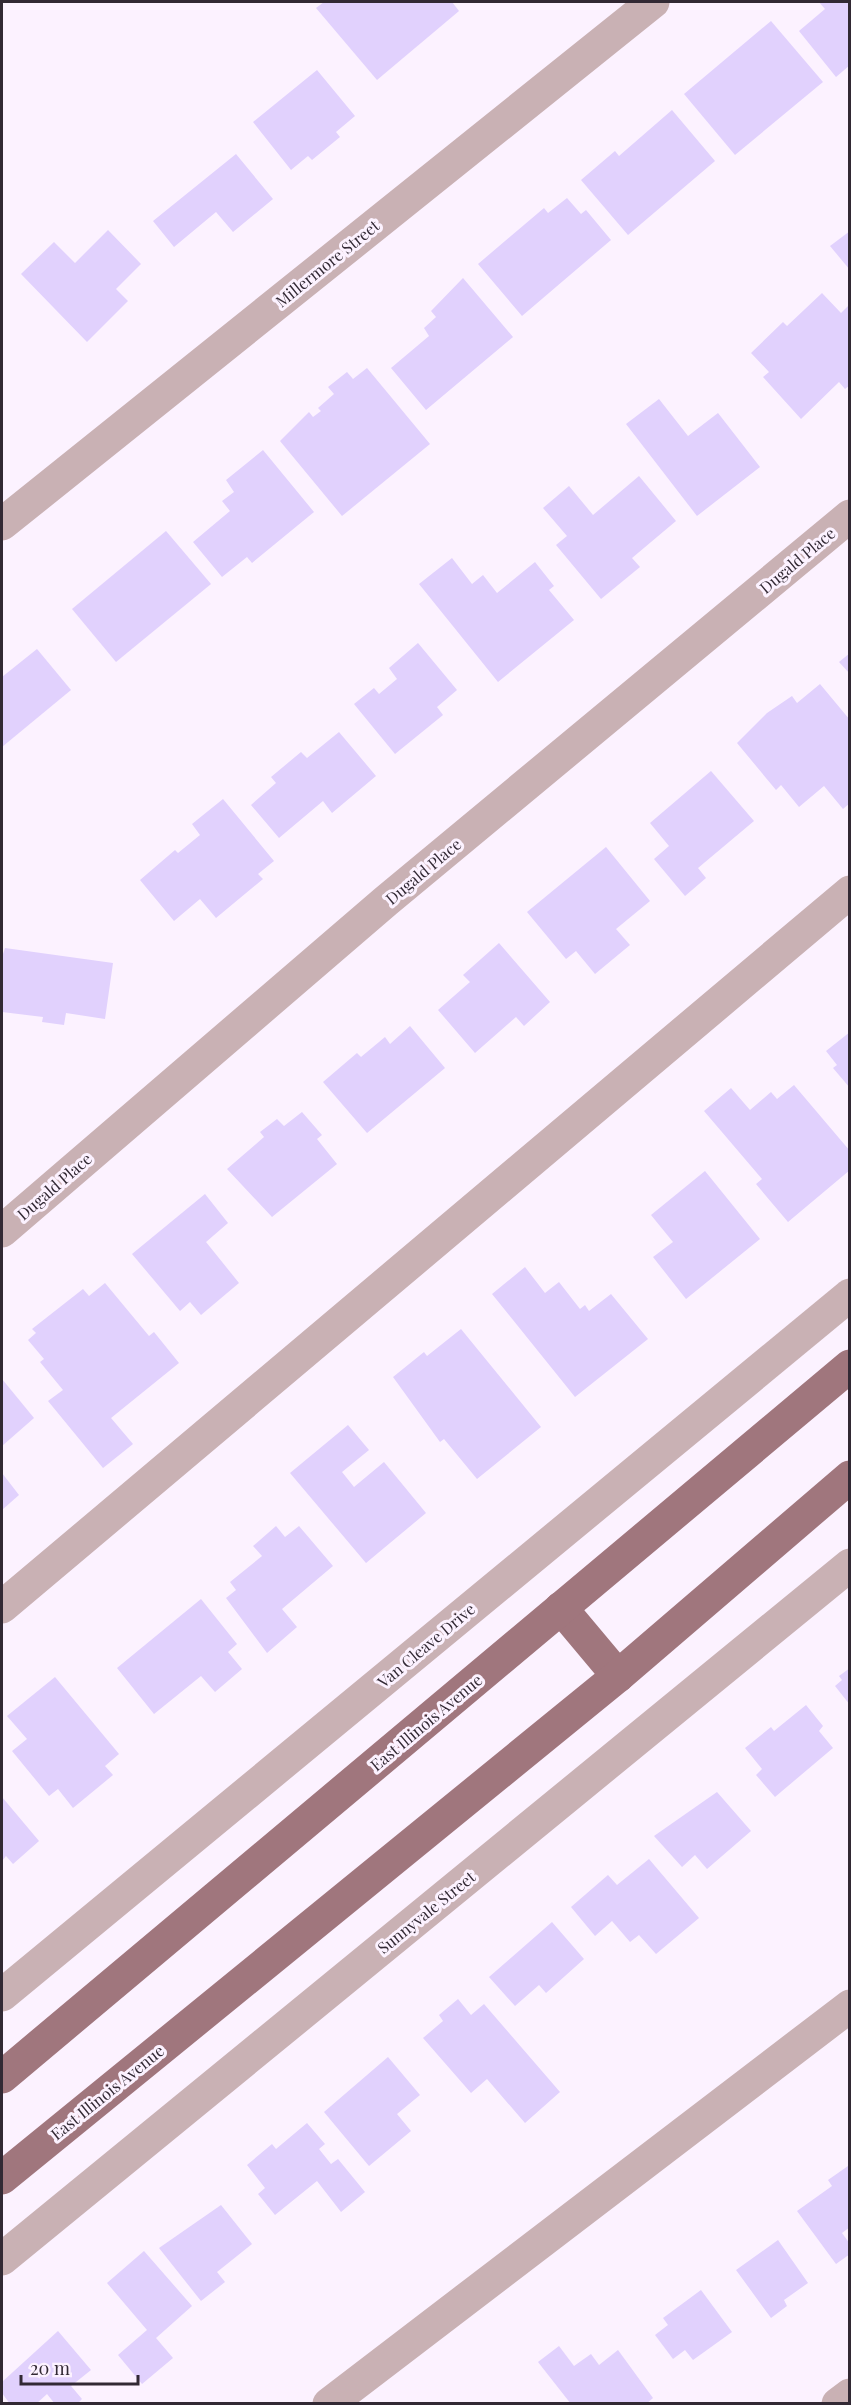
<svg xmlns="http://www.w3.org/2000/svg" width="851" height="2405" font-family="'Playfair Display',serif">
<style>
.building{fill:#e1d1fd}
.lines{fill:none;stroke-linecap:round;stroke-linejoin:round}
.minor{stroke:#c9b1b4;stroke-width:33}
.major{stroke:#a0767d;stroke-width:33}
.labels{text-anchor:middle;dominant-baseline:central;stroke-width:6;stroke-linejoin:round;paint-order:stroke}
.street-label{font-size:16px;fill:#322934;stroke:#fcf2ff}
</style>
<rect width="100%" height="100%" fill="#fcf2ff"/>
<g class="building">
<polygon points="324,2 452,2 459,11 377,80 316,8"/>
<polygon points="819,2 850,2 850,65 836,77 799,31 825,9"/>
<polygon points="771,21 823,82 735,155 684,94"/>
<polygon points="317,70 355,116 336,132 340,137 312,160 308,156 291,170 253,122"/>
<polygon points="672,110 715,161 628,235 581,180 615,151 619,156"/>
<polygon points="236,154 273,199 233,232 216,212 174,247 153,221"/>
<polygon points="567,198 581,214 586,210 611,240 522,316 478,264 544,208 548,213"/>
<polygon points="108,230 141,264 116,289 128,301 87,342 21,274 54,242 75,263"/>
<polygon points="850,231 850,270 830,246"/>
<polygon points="463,278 513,337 426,410 391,368 429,336 424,328 436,317 431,311"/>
<polygon points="822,293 841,313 850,304 850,385 845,389 839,382 801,419 763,377 769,372 751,353 783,322 787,326"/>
<polygon points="367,368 430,444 342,516 280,441 309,412 313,417 321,411 318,408 334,394 328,387 347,372 353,379"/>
<polygon points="659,399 688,436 718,413 760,467 697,516 626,424"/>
<polygon points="263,450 314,512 252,563 247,557 222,577 193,542 230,511 222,501 234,492 226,480"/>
<polygon points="639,476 676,521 632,558 640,567 601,599 556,545 567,536 543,508 569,486 593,515"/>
<polygon points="166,531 211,584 116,662 72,609"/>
<polygon points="452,558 472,584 483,575 497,593 535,562 554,586 549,590 574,620 498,682 419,584"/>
<polygon points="418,643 457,690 437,707 443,715 395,754 354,704 374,688 379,694 397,679 389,668"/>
<polygon points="37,649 71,690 2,747 2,677"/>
<polygon points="850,653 850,674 839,662"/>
<polygon points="820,684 850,720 850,803 843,809 824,786 799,807 781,785 776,790 737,743 767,713 792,696 797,703"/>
<polygon points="339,732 376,776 332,813 323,801 279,838 251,805 276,783 271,777 301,752 307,758"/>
<polygon points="711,771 754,821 698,868 706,878 685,896 654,859 669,846 650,823"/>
<polygon points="223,799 274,861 258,874 263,879 216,918 200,899 174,921 140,880 175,850 178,853 200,835 192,824"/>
<polygon points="606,847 650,901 616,929 630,945 595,974 576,951 566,959 527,912"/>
<polygon points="499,943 550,1002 524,1026 516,1017 475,1053 438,1010 470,982 463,975"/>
<polygon points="5,948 113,963 105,1019 66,1013 64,1025 42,1022 43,1017 2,1012 2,957"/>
<polygon points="410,1026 445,1068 367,1133 323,1082 357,1053 361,1057 385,1037 390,1044"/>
<polygon points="850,1032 850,1088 833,1068 837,1065 826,1051"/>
<polygon points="794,1085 850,1151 850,1170 788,1222 756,1184 762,1179 704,1111 731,1088 750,1110 771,1092 777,1099"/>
<polygon points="302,1112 322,1135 317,1139 337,1164 272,1217 227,1169 264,1137 260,1132 277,1119 284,1126"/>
<polygon points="705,1171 760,1239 686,1299 653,1257 673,1242 651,1215"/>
<polygon points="205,1194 228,1223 206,1242 239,1283 201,1315 190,1302 180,1311 132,1254"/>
<polygon points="525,1267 545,1293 559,1282 580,1309 585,1305 589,1311 611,1294 648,1339 575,1397 492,1294"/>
<polygon points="105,1283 149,1336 154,1332 179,1363 111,1418 133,1444 103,1468 48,1401 63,1390 40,1362 44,1359 28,1340 36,1333 32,1329 83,1289 89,1296"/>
<polygon points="461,1329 541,1427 477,1479 444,1439 440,1442 393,1377 424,1352 427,1356"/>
<polygon points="2,1379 34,1418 2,1446"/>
<polygon points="348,1425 369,1450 342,1472 354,1487 384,1462 426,1513 366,1563 290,1473"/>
<polygon points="2,1473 19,1495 2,1510"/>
<polygon points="276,1526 285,1537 299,1526 333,1566 282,1609 297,1627 267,1653 226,1598 236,1590 230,1582 262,1556 253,1546"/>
<polygon points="201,1599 237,1644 228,1652 242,1669 215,1692 201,1676 154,1714 117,1668"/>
<polygon points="850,1668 850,1705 835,1686 842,1680 839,1676"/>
<polygon points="55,1677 119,1754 105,1766 113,1775 73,1808 58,1789 49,1796 12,1751 27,1739 7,1716"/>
<polygon points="806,1705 823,1726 819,1731 833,1748 775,1797 756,1775 762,1769 745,1748 771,1727 774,1731"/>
<polygon points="717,1792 751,1831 707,1869 695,1855 682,1867 654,1836"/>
<polygon points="2,1797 39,1841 13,1864 6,1856 2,1861"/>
<polygon points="649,1859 699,1918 656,1954 639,1935 630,1942 612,1921 595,1936 571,1907 608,1875 617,1885"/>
<polygon points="552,1922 584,1959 546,1993 539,1985 515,2006 489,1977"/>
<polygon points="458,1999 471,2015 484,2004 560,2092 525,2123 487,2079 471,2093 423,2038 443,2021 439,2015"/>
<polygon points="388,2057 420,2095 397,2114 411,2131 369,2166 324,2112"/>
<polygon points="307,2123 325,2144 319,2149 331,2164 338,2159 365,2192 341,2212 317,2181 275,2215 258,2194 265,2188 247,2165 272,2144 276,2149"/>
<polygon points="848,2166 850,2227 842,2233 850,2244 850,2254 836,2264 797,2211 832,2186 828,2180"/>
<polygon points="221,2205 252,2244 217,2272 225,2282 201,2301 159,2248"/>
<polygon points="778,2240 808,2283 784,2300 787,2306 771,2318 736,2270"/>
<polygon points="144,2251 192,2306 156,2338 173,2358 142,2384 118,2355 147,2330 107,2283"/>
<polygon points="701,2290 732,2332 693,2360 685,2350 673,2359 655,2335 668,2325 663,2318"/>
<polygon points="58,2331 91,2370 71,2386 82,2399 77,2404 55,2404 47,2394 36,2404 10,2404 2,2393 2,2382"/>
<polygon points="559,2346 574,2366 591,2354 599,2365 618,2350 653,2398 646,2404 571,2404 538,2362"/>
</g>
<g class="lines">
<g class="minor">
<polyline points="2,524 653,2"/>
<polyline points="2,1231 386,901 850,516"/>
<polyline points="2,1607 850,892"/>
<polyline points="2,1995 850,1295"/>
<polyline points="2,2259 850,1565"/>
<polyline points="329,2404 850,2006"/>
<polyline points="838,2404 850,2395"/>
</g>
<g class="major">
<polyline points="561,1608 618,1676"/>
<polyline points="2,2077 850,1366"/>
<polyline points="2,2178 618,1676 850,1477"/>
</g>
</g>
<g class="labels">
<g class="street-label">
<text transform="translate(327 263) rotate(-39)">Millermore Street</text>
<text transform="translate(797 560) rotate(-40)">Dugald Place</text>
<text transform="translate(423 871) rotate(-40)">Dugald Place</text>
<text transform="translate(54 1186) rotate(-41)">Dugald Place</text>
<text transform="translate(426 1645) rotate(-40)">Van Cleave Drive</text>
<text transform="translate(426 1722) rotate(-40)">East Illinois Avenue</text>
<text transform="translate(426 1912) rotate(-39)">Sunnyvale Street</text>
<text transform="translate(107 2092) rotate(-39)">East Illinois Avenue</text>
</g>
</g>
<rect width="851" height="2405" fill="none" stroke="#322934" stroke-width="6"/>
<path d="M21 2375v9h117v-9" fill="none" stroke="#322934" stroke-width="3"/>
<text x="30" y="2375" font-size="18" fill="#322934" stroke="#fcf2ff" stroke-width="4.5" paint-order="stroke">20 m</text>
</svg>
